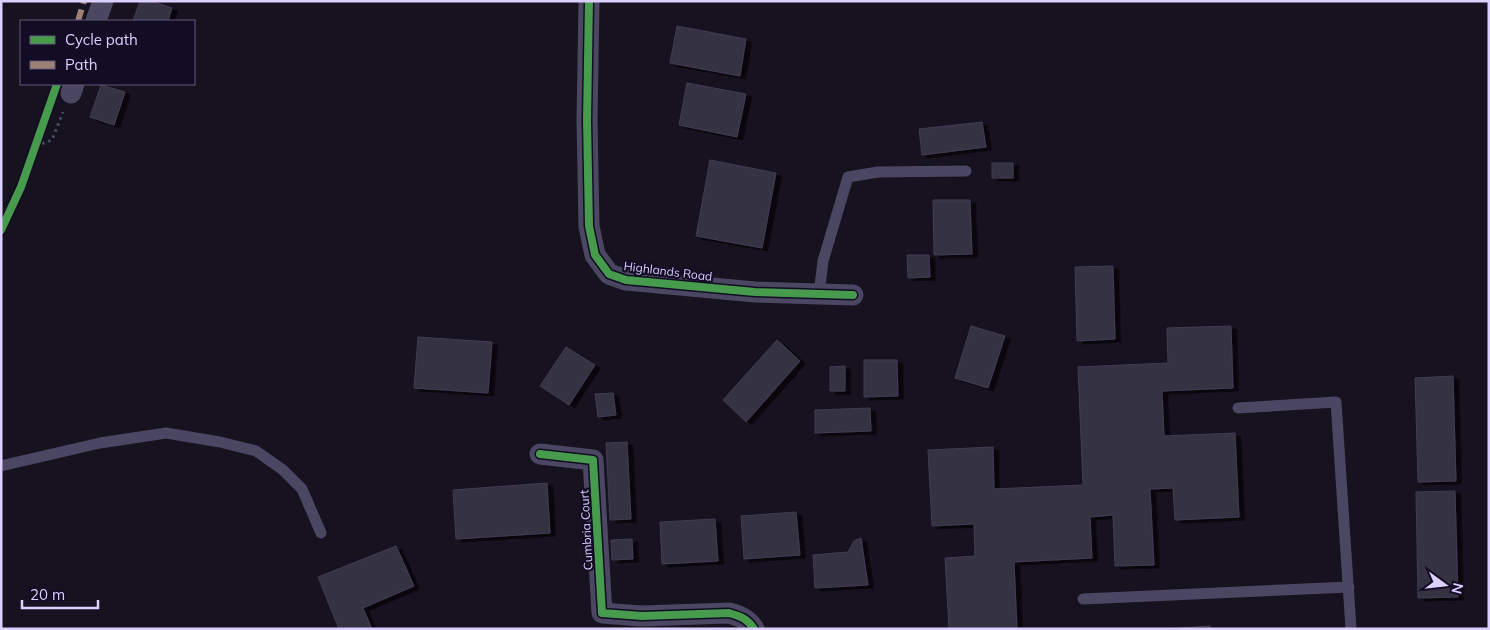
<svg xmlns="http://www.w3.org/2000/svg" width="1490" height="630" font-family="Mulish,sans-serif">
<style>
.building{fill:#343042;stroke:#433c54;filter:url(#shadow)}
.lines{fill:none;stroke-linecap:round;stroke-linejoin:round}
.path{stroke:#455162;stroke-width:3;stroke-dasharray:2.5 4;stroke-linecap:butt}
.lane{stroke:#4b4661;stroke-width:11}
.street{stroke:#4b4661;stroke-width:21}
.quiet{stroke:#9e8076;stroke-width:6;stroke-dasharray:12 6;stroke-linecap:butt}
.cycleway-casing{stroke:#130c25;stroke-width:11}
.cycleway{stroke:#469c4c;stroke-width:8}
.labels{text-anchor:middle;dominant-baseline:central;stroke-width:4.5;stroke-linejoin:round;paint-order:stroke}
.street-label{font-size:12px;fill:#dbd0ff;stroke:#130c25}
</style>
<defs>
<filter id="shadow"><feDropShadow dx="5.5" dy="3" stdDeviation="0" flood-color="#0009"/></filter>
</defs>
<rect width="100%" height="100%" fill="#16121f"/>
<g class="building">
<polygon points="140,1 151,1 172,8 168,21 133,21"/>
<polygon points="677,26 746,39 740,76 670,63"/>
<polygon points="687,83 746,94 737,137 679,125"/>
<polygon points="101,85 125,92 114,125 90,117"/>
<polygon points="982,122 986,147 922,155 919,129"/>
<polygon points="710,160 776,173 762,248 696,236"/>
<rect x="992" y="163" width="21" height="15"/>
<polygon points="933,200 970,200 972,254 934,255"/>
<polygon points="907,255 929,255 930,277 908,278"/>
<polygon points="1113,266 1115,339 1077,341 1075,267"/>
<polygon points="971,326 1005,336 988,388 955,378"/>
<polygon points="1231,326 1233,388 1162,391 1164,436 1235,433 1239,517 1175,520 1173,488 1150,489 1154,565 1115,566 1113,515 1090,517 1092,558 1014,562 1017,629 949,629 945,558 975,556 974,524 932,526 928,450 993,447 994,489 1083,485 1078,367 1168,363 1167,328"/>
<polygon points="418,337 492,342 488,393 414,388"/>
<polygon points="777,340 800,361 746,422 723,400"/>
<polygon points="566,347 595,365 569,405 540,386"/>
<polygon points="864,360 897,360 898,396 864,397"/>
<polygon points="845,366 845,391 830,391 830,367"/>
<polygon points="1453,376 1456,481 1418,482 1415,378"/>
<polygon points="613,393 616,415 598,417 595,394"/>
<polygon points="870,408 871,431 815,433 815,410"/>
<polygon points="627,442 631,519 610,520 606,443"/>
<polygon points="547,483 550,533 456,539 453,490"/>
<polygon points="1455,491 1458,597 1418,598 1416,492"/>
<polygon points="796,512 800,555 744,559 741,516"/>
<polygon points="715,519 718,561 662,564 660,522"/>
<polygon points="861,538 868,585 815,588 813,555 848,552 854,541"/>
<polygon points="632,539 633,559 612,560 611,540"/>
<polygon points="396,546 414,586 363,608 372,629 339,629 318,577"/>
<polygon points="1210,626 1211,629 1163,629"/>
</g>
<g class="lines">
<polyline class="path" points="36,146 52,140 63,112"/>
<g class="lane">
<polyline points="819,294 823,261 848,177 878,172 966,171"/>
<polyline points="1238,408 1336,402 1351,629"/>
<polyline points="1,466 100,443 166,433 220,442 256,451 283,470 302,489 321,533"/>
<polyline points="1083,599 1349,587"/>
</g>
<g class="street">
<polyline points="589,1 587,120 589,226 595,255 609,274 626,280 755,292 853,295"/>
<polyline points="96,21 103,1"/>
<polyline points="71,93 74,84"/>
<path d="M540,454L593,460L602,613L642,616L729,613C740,616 748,619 754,629"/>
</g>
<polyline class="quiet" points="78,21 84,1"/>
<defs>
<g id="cycleway">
<polyline points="589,1 587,120 589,226 595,255 609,274 626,280 755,292 853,295"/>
<polyline points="1,230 21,187 57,84"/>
<path d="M540,454L593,460L602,613L642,616L729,613C740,616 748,619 754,629"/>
</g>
</defs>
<use href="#cycleway" class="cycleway-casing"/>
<use href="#cycleway" class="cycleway"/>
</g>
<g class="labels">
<g class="street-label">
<text transform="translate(668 271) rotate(7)">Highlands Road</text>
<text transform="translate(586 530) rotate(-93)">Cumbria Court</text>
</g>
</g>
<rect width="1490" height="630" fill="none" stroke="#dbd0ff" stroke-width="5"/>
<rect x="20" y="20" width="175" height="65" fill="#130c25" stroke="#635a7c"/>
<rect x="30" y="36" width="25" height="8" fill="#469c4c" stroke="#635a7c"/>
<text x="65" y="45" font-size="15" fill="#dbd0ff">Cycle path</text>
<rect x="30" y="61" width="25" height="8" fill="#9e8076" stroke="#635a7c"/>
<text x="65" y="70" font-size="15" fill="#dbd0ff">Path</text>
<g transform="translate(1445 585) rotate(105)" stroke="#130c25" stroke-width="4" paint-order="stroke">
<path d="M0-4L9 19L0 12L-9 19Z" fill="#dbd0ff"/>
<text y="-8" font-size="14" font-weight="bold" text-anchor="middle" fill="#dbd0ff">N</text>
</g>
<path d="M22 600v8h76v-8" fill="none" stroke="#dbd0ff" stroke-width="2.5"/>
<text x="30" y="600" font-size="15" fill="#dbd0ff" stroke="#130c25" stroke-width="4" paint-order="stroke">20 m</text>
</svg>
